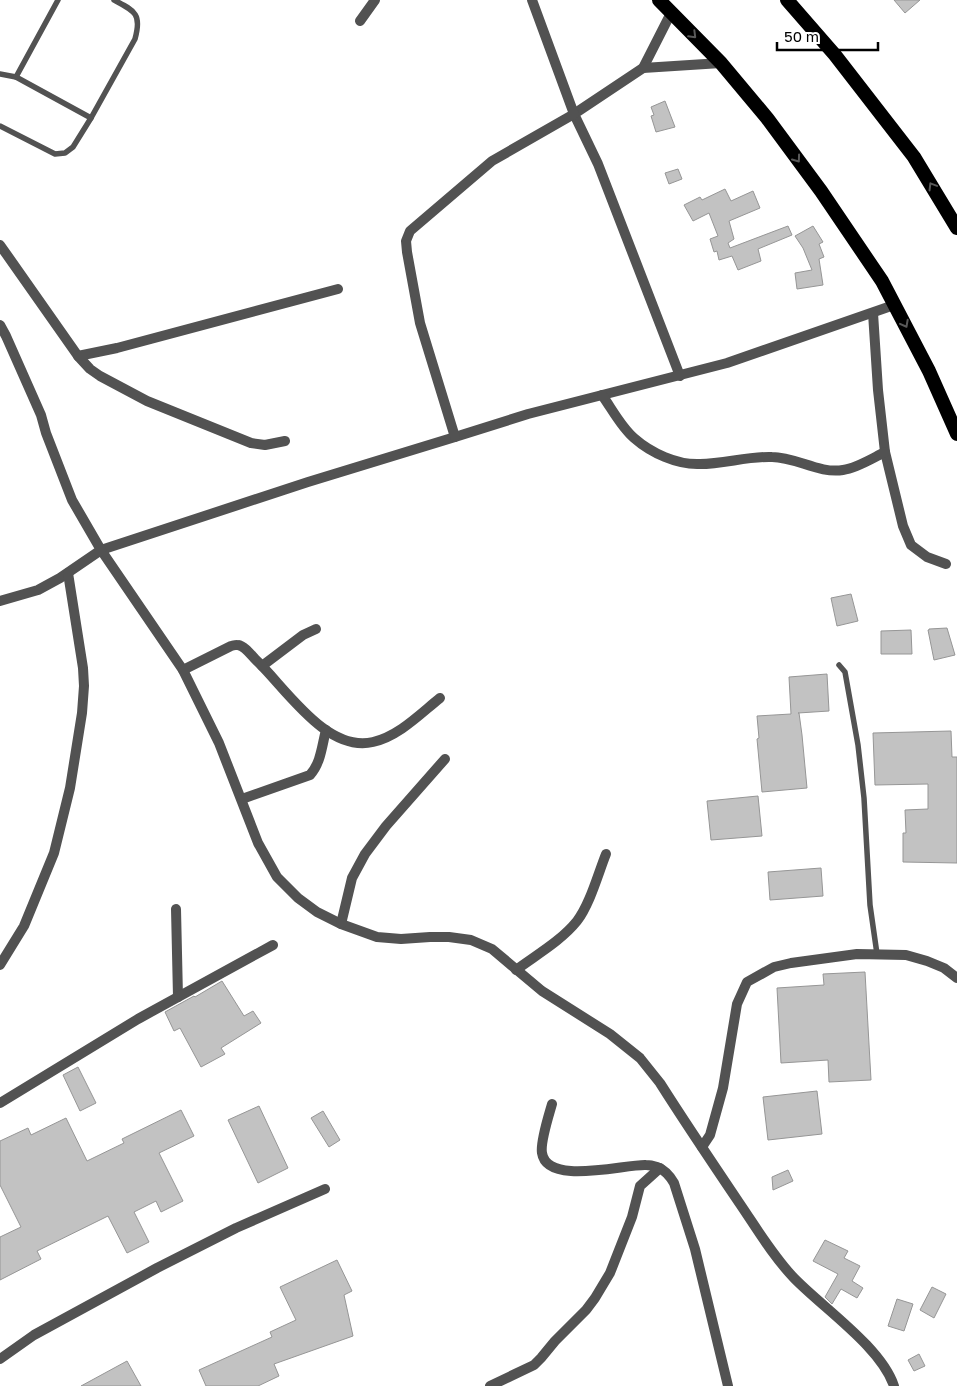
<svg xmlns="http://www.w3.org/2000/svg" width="957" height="1386" font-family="'Golos Text',sans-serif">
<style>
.building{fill:#c2c2c2;stroke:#969696}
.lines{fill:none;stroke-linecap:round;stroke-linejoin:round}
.service{stroke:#525252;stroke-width:5.5}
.minor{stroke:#525252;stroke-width:10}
.trunk{stroke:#000;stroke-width:14}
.oneway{stroke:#595959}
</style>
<rect width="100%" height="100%" fill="#fff"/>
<g class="building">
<polygon points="894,0 920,0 905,13"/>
<polygon points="665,101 675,127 656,132 651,116 654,115 651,107"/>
<polygon points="678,169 682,179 669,184 665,173"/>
<polygon points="725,189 731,201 753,191 760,208 729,221 734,239 728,243 730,248 788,226 792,235 758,249 761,261 738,270 732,256 719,260 717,251 714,252 710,239 718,236 709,213 693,221 684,205 700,197 702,200"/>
<polygon points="813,226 823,242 819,244 824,257 819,259 823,285 797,289 795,273 812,270 803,248 795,236"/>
<polygon points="851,594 858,621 837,626 831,598"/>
<polygon points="947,628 955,655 934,660 928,630 929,630 929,629"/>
<polygon points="911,630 912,654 881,654 881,631"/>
<polygon points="827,674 829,711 798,713 799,713 802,735 807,788 762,792 757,739 759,738 757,716 791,714 789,677"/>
<polygon points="951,731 952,757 957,757 957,863 903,862 903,833 906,833 905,810 928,809 928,784 875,785 873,733"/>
<polygon points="758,796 762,836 711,840 707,801"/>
<polygon points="821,868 823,896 770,900 768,872"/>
<polygon points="865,972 871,1080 829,1082 828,1060 781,1063 777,988 824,985 823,974"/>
<polygon points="222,981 244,1016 253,1011 261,1023 221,1048 225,1054 201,1067 180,1028 174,1031 165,1012 194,996 195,997"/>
<polygon points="78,1067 96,1103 80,1111 63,1075"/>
<polygon points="817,1091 822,1134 768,1140 763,1097"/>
<polygon points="259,1106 288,1168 258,1183 228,1120"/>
<polygon points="181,1110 194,1136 159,1153 183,1201 161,1212 156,1201 134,1212 149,1242 127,1253 108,1216 37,1251 41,1259 0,1280 0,1237 21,1227 0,1185 0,1141 28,1128 31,1135 66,1118 87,1161 124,1143 122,1139"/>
<polygon points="323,1111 340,1140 329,1147 311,1118"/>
<polygon points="788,1170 793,1181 773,1190 772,1177"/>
<polygon points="825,1240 848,1251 844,1258 860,1266 852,1281 863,1288 857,1298 841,1289 832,1304 825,1297 838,1274 813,1261"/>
<polygon points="337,1260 352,1291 344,1295 353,1336 274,1364 279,1376 258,1386 206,1386 199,1370 272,1337 270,1332 296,1320 280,1287"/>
<polygon points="932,1287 946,1294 934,1318 920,1310"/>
<polygon points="897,1299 913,1304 904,1331 888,1326"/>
<polygon points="919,1354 925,1366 914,1371 908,1360"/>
<polygon points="127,1361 141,1386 81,1386"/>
</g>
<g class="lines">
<g class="service">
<polyline points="0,74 16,77 91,118"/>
<polyline points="16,77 58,0"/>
<path d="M0,126L55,154L65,153L73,147L91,118L135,39C142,14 135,11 114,0"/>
<polyline points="839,665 845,672 858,745 864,798 870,905 877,954"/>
</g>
<g class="minor">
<polyline points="671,13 643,68 574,114 598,164 680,376"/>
<polyline points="360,21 375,0"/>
<polyline points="643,68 721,63"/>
<polyline points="0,245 78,356 90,369 100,376 147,401 251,443 265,445 285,441"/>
<path d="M894,305L727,363L528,414L455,437L308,482L101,550L183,670L219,743L258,843L277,877L298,898L317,912L341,924L377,937L401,939L430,937H449L471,940L492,949L542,991L610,1034L640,1058L660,1083C686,1124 713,1164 740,1204C757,1229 773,1256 794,1278C823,1308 881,1347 894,1386"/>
<polyline points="873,313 878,390 885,452 903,526 911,545 927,557 946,564"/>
<polyline points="0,325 6,336 41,415 46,433 72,500 101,550 60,578 38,590 0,601"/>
<polyline points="78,356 117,348 338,289"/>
<path d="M602,395C612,409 621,427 634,438C651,453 677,465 700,464C724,464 748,456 772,457C796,457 819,474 843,470C857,468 871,459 885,452"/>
<polyline points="455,437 420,323 407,252 406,241 410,231 492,161 574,114 532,0"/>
<polyline points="262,666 303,635 316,629"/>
<path d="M183,670L231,646C232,646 237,644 238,645C245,646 251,655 256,660C285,687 326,753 373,742C399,736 420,714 440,698"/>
<path d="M242,799L310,775C321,763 322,745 326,730"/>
<polyline points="176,909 178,997"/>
<polyline points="341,924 352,878 365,854 386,826 445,759"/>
<polyline points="0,965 24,926 54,853 70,788 82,713 84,686 83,668 68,573"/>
<path d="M516,970C536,955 561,941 577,921C590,904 598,874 606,854"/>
<polyline points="0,1103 138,1019 273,945"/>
<path d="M552,1104C549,1115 540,1142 542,1153C547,1186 624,1164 646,1165C650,1165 654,1166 657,1167C665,1170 670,1176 674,1183L695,1249L728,1386"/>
<polyline points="702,1147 710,1135 723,1088 737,1004 747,982 774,967 791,963 857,954 906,955 927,961 944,968 957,978"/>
<polyline points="0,1359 34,1335 157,1268 236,1228 325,1189"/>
<polyline points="490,1386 534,1365 541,1358 555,1341 586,1310 595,1298 610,1273 632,1217 640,1186 660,1168"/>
</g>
<g class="trunk">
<polyline points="659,0 721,63 767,118 821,191 882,281 929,371 957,434"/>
<polyline points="787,0 835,55 914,157 957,228"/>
</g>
</g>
<defs><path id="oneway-chevron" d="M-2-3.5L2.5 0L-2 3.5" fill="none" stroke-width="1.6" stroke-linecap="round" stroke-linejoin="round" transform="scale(1.25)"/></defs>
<g class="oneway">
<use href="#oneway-chevron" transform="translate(693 35) rotate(45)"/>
<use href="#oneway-chevron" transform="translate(797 159) rotate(54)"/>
<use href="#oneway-chevron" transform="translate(932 186) rotate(-121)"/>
<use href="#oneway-chevron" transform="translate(905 324) rotate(62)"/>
</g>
<path d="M777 42v8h101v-8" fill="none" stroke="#000000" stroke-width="2.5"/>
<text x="784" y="42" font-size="15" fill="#000000" stroke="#ffffff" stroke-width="4" paint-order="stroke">50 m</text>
</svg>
